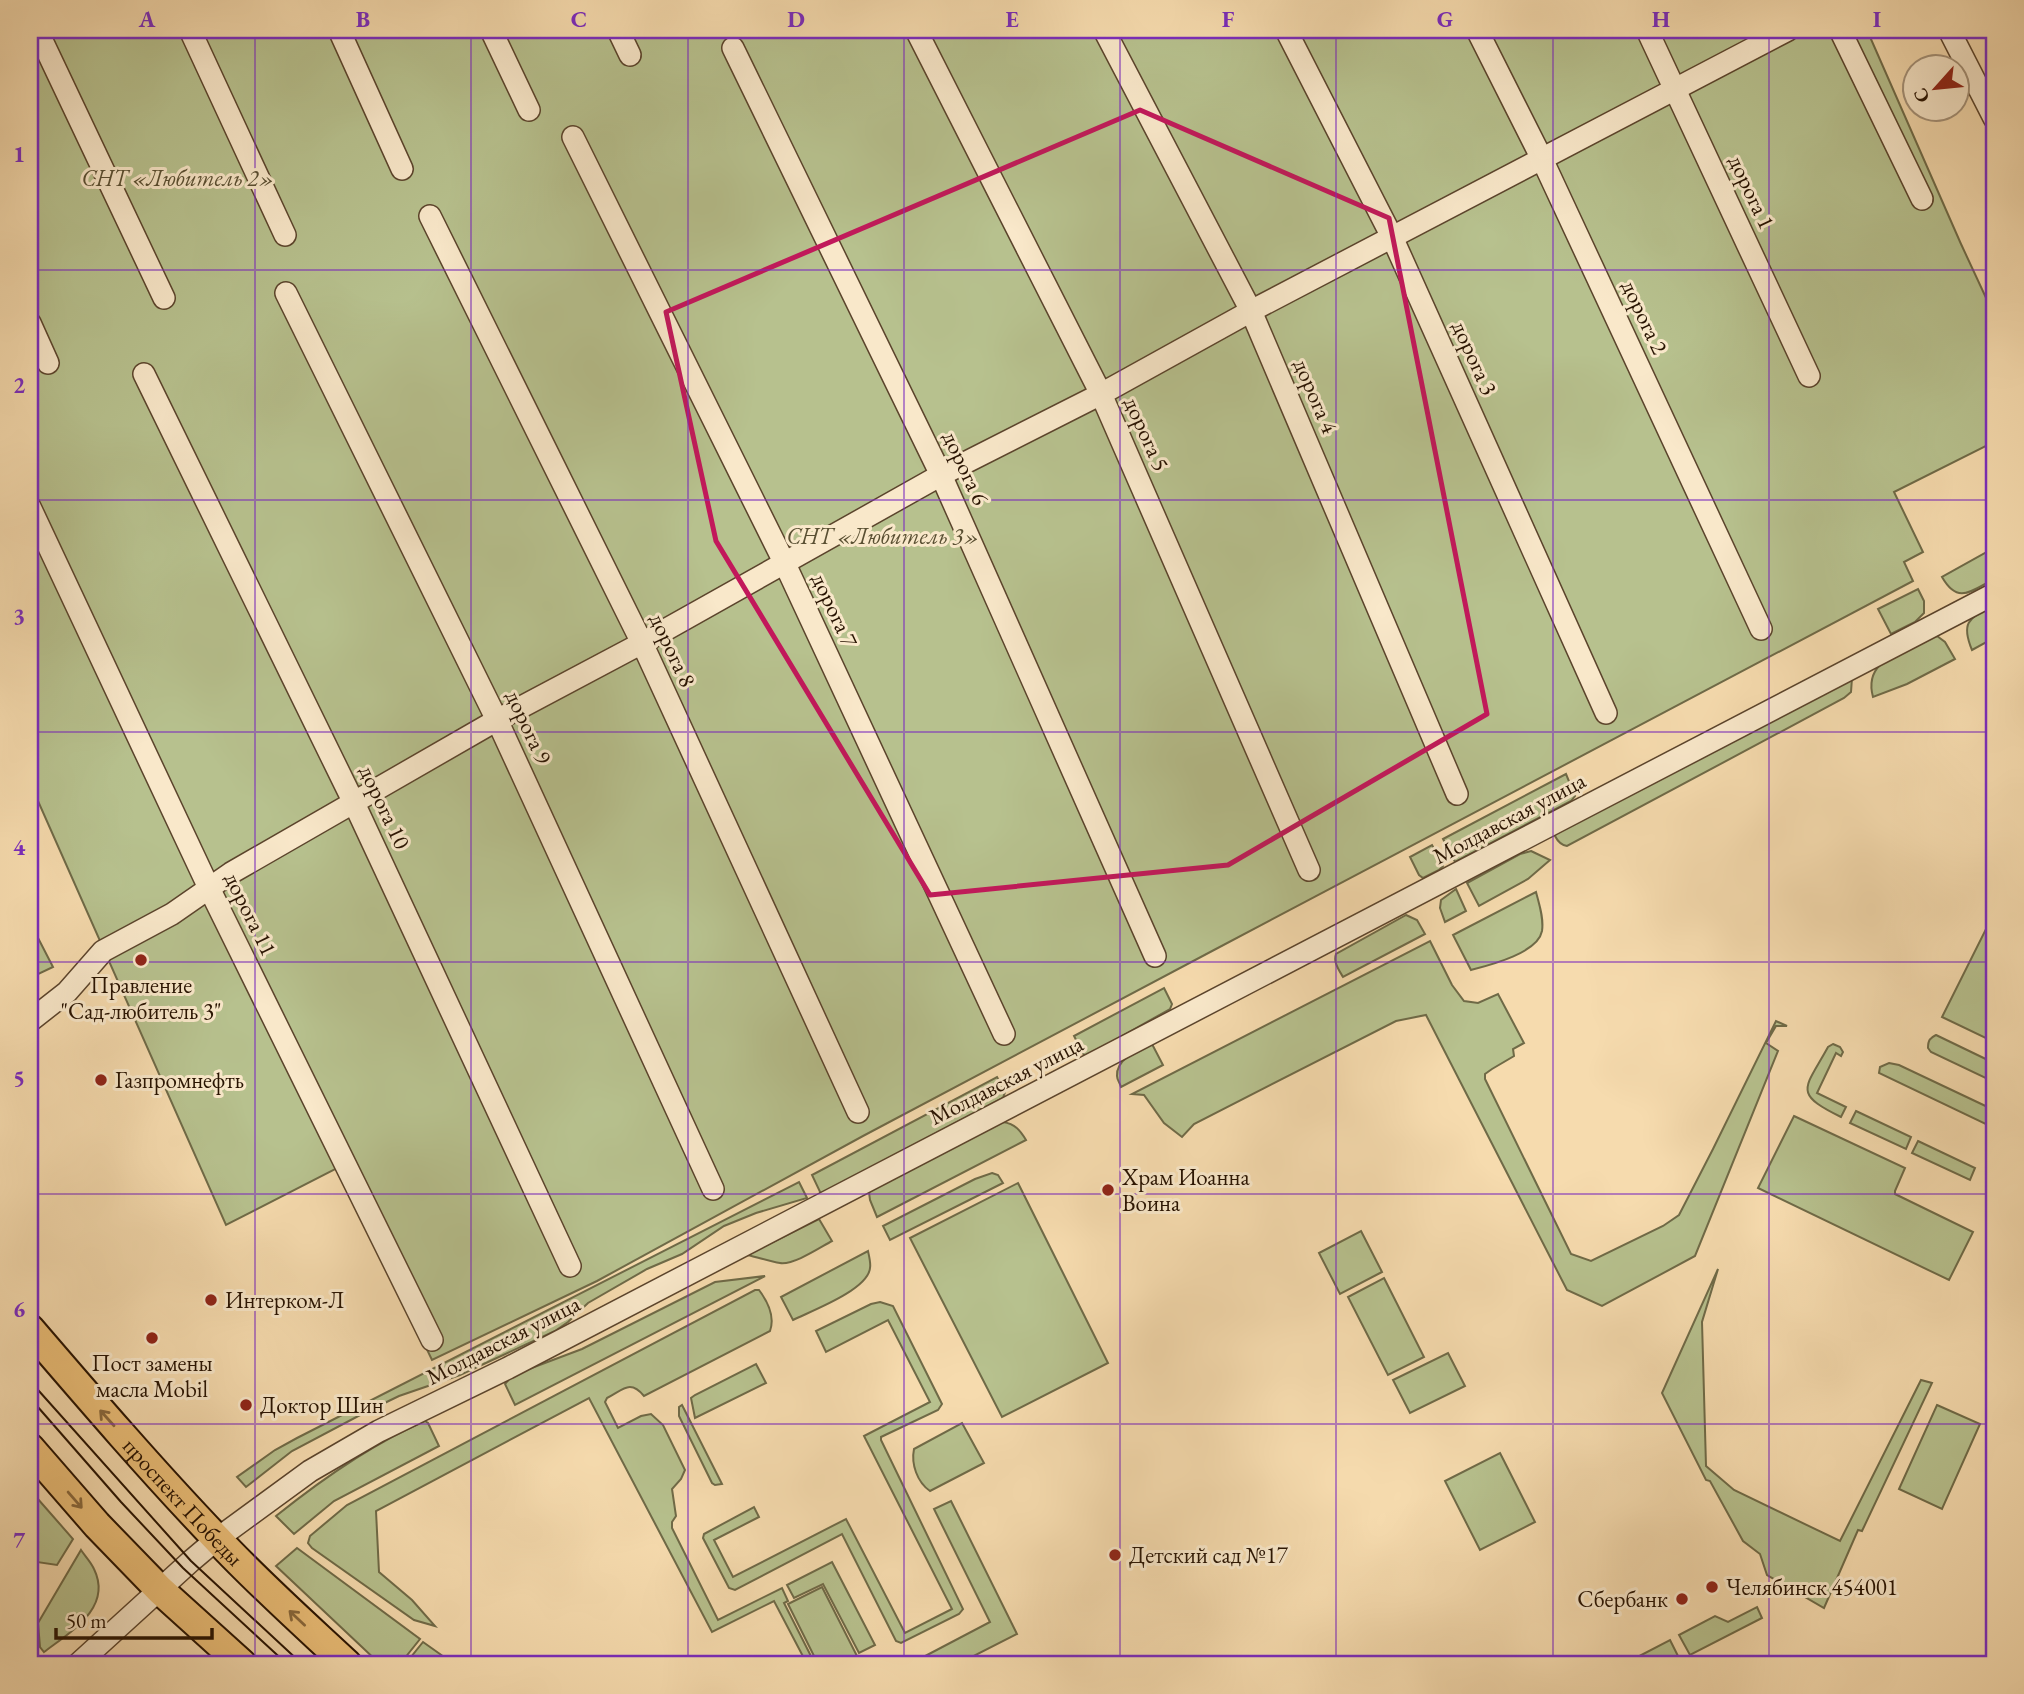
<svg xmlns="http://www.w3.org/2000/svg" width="2024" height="1694" font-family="'EB Garamond',serif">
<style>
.green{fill:#b7c18e;stroke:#6f6a47;stroke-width:2}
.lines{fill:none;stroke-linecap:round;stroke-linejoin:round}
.minor-casing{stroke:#5b442c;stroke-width:24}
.major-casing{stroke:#271200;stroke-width:32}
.minor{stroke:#f9e8ca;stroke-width:21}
.major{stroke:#ebbe77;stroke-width:28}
.tram{stroke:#271200;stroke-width:2}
.oneway{stroke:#89683c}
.marked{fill:none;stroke:#c2185b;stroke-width:5;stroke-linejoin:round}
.grid{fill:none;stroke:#7b2cbf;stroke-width:2;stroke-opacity:0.55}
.poi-dot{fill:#8f2418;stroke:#f9e8ca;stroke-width:2.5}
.labels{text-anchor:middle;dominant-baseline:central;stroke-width:6;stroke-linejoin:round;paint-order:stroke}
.park-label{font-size:23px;font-style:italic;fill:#594f32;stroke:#f9e8ca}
.street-label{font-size:23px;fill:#271200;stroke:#f9e8ca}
.poi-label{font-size:23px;fill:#271200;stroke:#f9e8ca;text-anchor:start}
.neatline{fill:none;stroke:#7b2cbf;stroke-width:2.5}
.grid-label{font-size:23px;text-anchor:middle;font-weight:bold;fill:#7b2cbf}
</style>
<rect width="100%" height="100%" fill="#f6dbae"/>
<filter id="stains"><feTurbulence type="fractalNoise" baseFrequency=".00286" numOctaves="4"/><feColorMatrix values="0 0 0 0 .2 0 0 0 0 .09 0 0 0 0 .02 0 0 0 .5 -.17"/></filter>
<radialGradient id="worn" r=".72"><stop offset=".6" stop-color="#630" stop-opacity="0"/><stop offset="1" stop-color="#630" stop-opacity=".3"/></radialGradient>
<g class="green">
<polygon points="30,30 1867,30 1961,244 1994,315 1994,442 1894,492 1923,552 1904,562 1913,581 1214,950 863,1136 597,1281 432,1360 339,1167 226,1225 30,783"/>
<path d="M1994,548V579C1971,591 1958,605 1942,577Z"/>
<polygon points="1918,589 1924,601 1924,613 1915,622 1891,634 1878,609"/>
<path d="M1994,605V638L1972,650C1960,621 1970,618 1994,605Z"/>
<path d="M1937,636L1945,642L1955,659L1907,684L1873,697C1870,686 1871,674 1880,665L1925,640Z"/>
<path d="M1852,678L1851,692L1844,698L1567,846C1561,845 1558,842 1555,836L1556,832Z"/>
<polygon points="1566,774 1575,796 1571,801 1455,862 1443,839"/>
<polygon points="1432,845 1443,866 1439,870 1423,878 1419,875 1410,857"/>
<polygon points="1531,851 1550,860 1528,879 1479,906 1467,883 1520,854"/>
<polygon points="1456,889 1466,911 1445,922 1440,908 1441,900"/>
<path d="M1536,892C1539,904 1544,918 1542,931C1538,953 1490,965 1471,970L1453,935Z"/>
<path d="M1406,915L1417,920L1425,934L1343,977C1339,970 1333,962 1336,954Z"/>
<polygon points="1986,929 1994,933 1994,1042 1942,1017"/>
<polygon points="36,934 53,967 32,977 30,972 30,938"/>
<polygon points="1430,941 1452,985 1464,1001 1478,1003 1498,994 1524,1043 1513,1049 1514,1056 1492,1069 1485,1074 1485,1079 1571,1254 1591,1261 1663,1226 1679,1215 1713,1149 1776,1021 1787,1026 1776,1026 1766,1043 1778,1051 1695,1256 1602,1306 1567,1290 1426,1015 1396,1021 1194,1124 1182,1137 1164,1123 1144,1095 1132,1094"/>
<polygon points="1164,988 1172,1004 1170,1009 1085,1057 1074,1036"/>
<path d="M1936,1035L1994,1063V1082L1931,1052L1928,1048C1928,1040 1930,1038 1936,1035Z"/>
<path d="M1152,1044L1163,1065L1121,1087C1120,1083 1117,1080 1117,1076C1116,1058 1139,1050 1152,1044Z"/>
<path d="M1833,1044L1840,1047L1843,1052L1841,1056L1836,1053L1817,1093L1846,1107L1841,1117C1792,1093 1805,1089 1828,1047Z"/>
<polygon points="1889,1063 1899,1065 1994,1110 1994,1128 1879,1073 1880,1067"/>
<polygon points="997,1077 1005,1092 1003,1098 821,1194 812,1175"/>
<polygon points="1856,1111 1911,1137 1906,1149 1850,1123"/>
<polygon points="1794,1116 1905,1168 1895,1191 1895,1194 1973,1232 1949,1280 1758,1188"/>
<path d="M1003,1122C1015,1124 1020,1130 1026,1140L877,1217L870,1200L869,1192L874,1187Z"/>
<polygon points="1918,1141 1975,1168 1970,1180 1912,1153"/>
<polygon points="992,1173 998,1175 1003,1183 890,1240 883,1226 975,1179"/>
<polygon points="799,1182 807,1198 756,1213 724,1226 682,1254 647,1269 588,1303 568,1322 555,1331 460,1375 399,1396 364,1413 292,1451 246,1487 237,1477 275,1450 297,1438"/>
<polygon points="1018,1183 1108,1363 1002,1417 910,1238"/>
<path d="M819,1219L832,1241C819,1248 794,1265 780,1263C770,1262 758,1257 747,1255Z"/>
<polygon points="1361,1231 1382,1272 1340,1294 1319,1253"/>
<path d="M868,1251C869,1256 871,1263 870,1268C868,1290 811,1311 793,1320L781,1297Z"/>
<polygon points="1718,1269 1702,1322 1706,1466 1734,1490 1840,1541 1921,1380 1932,1383 1862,1531 1858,1530 1824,1608 1767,1575 1760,1554 1743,1541 1710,1481 1706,1480 1662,1393"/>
<polygon points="765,1276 515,1405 505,1384 511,1377 521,1372 582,1349 715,1282"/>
<polygon points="1384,1278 1424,1357 1388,1375 1348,1297"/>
<path d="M755,1290H759C768,1302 775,1317 770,1331L644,1396C630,1379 623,1390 607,1398L605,1402L618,1428L641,1416L651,1414L663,1425L685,1470L681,1479L672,1489L676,1516L672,1522V1528L718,1620L782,1588L788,1601L784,1603L815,1664H807L774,1601L712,1632L589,1398L376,1511L379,1572L412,1600L435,1626L414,1620L312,1548L308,1543L310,1536L347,1505Z"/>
<polygon points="880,1302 893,1306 942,1404 938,1410 881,1437 881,1440 963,1609 959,1614 901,1643 896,1641 842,1534 735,1590 729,1588 703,1538 704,1534 754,1507 759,1517 714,1540 733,1577 846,1519 905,1633 952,1609 864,1436 930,1402 888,1320 826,1352 816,1331 871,1304"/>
<polygon points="1448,1353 1465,1386 1410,1413 1393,1380"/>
<polygon points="756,1364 766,1383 695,1418 691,1398 695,1395"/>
<polygon points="682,1405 722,1484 715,1485 712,1483 679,1416 679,1407"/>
<polygon points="1937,1405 1980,1424 1942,1509 1899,1489"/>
<path d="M425,1421L428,1423L439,1446L334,1501L294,1534L276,1516C321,1480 371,1444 425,1421Z"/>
<path d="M962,1423L984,1463L930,1491C917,1482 911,1464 914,1449Z"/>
<polygon points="1500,1453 1535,1522 1480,1550 1445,1481"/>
<polygon points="30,1490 73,1539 57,1565 30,1561"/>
<polygon points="951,1501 1017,1634 958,1664 910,1664 990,1622 934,1509"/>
<polygon points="297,1548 420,1639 404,1659 399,1656 391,1664 380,1664 276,1566"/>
<path d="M81,1550C85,1556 91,1562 94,1569C113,1608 70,1632 44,1652L40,1647L38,1623Z"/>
<polygon points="832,1562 875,1645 859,1653 823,1584 794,1598 787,1585"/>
<polygon points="822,1587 857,1656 840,1664 818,1664 788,1604"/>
<polygon points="1757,1607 1762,1618 1690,1655 1679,1635 1715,1616 1728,1622"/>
<polygon points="1670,1640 1680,1660 1671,1664 1624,1664"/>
<polygon points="423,1642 454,1664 409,1664 407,1662"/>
</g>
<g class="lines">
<defs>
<g id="minor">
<polyline points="37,30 164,298"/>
<polyline points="190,30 285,235"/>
<polyline points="339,30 402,169"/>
<polyline points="491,30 529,110"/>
<polyline points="618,30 630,55"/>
<polyline points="916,30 1101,394 1309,870"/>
<polyline points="1104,30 1251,311 1457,794"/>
<polyline points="1286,30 1392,237 1606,713"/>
<polyline points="1477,30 1542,159 1761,629"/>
<polyline points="1647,30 1809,376"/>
<polyline points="1840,30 1922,199"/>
<polyline points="1949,30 1994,118"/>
<polyline points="733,48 941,475 1155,956"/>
<polyline points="573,137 785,564 1004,1034"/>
<polyline points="430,216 642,643 858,1112"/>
<polyline points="286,293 497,720 713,1189"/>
<polyline points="30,323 48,363"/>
<polyline points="144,374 354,803 570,1266"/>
<polyline points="30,507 209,888 432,1340"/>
<polyline points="30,1021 67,992 103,951 172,914 231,873 497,720 642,643 941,475 1101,394 1251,311 1788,30"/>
<polyline points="78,1664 191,1561 217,1539 310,1471 379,1431 508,1368 1994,594"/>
</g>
<g id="major">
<path id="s1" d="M30,1329C91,1400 152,1471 217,1539C258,1583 303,1623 347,1664"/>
<polyline points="30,1448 97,1525 160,1590 242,1664"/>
</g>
</defs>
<use href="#minor" class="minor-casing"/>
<use href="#major" class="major-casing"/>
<use href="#minor" class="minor"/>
<use href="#major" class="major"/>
<g class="tram">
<polyline points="30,1381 191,1561 302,1664"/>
<polyline points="30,1398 121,1502 183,1568 287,1664"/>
</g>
</g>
<defs><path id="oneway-shaft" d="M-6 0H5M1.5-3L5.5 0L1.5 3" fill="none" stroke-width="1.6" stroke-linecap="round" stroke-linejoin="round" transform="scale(1.75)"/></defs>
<g class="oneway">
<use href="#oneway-shaft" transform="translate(107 1418) rotate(-132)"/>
<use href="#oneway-shaft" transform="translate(75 1500) rotate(49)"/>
<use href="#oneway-shaft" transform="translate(297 1618) rotate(-137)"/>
</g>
<path class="marked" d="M1140,110L1389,218L1487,714L1228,865L930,895L716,541L666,312Z"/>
<path class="grid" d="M255,30V1664M471,30V1664M688,30V1664M904,30V1664M1120,30V1664M1336,30V1664M1553,30V1664M1769,30V1664M30,270H1994M30,500H1994M30,732H1994M30,962H1994M30,1194H1994M30,1424H1994"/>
<g class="poi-dot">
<circle cx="141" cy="960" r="7"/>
<circle cx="101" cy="1080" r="7"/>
<circle cx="1108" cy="1190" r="7"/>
<circle cx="211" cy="1300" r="7"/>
<circle cx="152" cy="1338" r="7"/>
<circle cx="246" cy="1405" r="7"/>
<circle cx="1115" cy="1555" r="7"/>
<circle cx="1712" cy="1587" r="7"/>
<circle cx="1682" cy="1599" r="7"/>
</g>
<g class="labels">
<g class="park-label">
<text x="178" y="178">СНТ «Любитель 2»</text>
<text x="883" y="536">СНТ «Любитель 3»</text>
</g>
<g class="street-label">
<text transform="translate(1752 192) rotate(65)">дорога 1</text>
<text transform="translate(1645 317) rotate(65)">дорога 2</text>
<text transform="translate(1475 358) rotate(66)">дорога 3</text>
<text transform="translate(1316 396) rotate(67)">дорога 4</text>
<text transform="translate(1147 434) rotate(66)">дорога 5</text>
<text transform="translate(966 468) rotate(65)">дорога 6</text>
<text transform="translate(835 610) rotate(65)">дорога 7</text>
<text transform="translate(673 650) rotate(65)">дорога 8</text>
<text transform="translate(529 727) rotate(65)">дорога 9</text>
<text transform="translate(385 807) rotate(65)">дорога 10</text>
<text transform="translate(1509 818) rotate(-28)">Молдавская улица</text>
<text transform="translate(251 914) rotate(64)">дорога 11</text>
<text transform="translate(1006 1080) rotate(-27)">Молдавская улица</text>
<text transform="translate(503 1340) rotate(-27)">Молдавская улица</text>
<text stroke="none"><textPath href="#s1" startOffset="231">проспект Победы</textPath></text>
</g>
<g class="poi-label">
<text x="141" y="985" text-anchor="middle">Правление<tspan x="141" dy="26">"Сад-любитель 3"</tspan></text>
<text x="115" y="1080">Газпромнефть</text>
<text x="1122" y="1177">Храм Иоанна<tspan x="1122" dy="26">Воина</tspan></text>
<text x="225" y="1300">Интерком-Л</text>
<text x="152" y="1363" text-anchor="middle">Пост замены<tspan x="152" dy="26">масла Mobil</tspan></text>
<text x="260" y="1405">Доктор Шин</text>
<text x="1129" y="1555">Детский сад №17</text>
<text x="1726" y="1587">Челябинск 454001</text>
<text x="1668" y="1599" text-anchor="end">Сбербанк</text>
</g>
</g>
<rect width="2024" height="1694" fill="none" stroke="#f6dbae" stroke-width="77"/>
<g transform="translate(1936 88) rotate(243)"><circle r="33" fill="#f9e8ca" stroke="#a59279" stroke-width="2"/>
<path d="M0-5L12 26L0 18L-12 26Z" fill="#8f2418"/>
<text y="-10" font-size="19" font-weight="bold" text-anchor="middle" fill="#271200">С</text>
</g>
<path d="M56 1628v10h156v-10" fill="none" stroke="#271200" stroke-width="3.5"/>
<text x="66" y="1628" font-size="21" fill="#271200" stroke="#f9e8ca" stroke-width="5" paint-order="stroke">50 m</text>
<rect x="38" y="38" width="1948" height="1618" class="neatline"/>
<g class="grid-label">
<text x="147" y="27">A</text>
<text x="363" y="27">B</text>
<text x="579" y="27">C</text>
<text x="796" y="27">D</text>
<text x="1012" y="27">E</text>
<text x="1228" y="27">F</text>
<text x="1445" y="27">G</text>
<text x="1661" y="27">H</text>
<text x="1877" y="27">I</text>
<text x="19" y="162">1</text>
<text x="19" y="393">2</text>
<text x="19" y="624">3</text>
<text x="19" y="855">4</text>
<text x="19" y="1086">5</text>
<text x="19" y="1317">6</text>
<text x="19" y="1548">7</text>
</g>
<rect width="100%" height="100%" filter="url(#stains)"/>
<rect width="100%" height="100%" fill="url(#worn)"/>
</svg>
